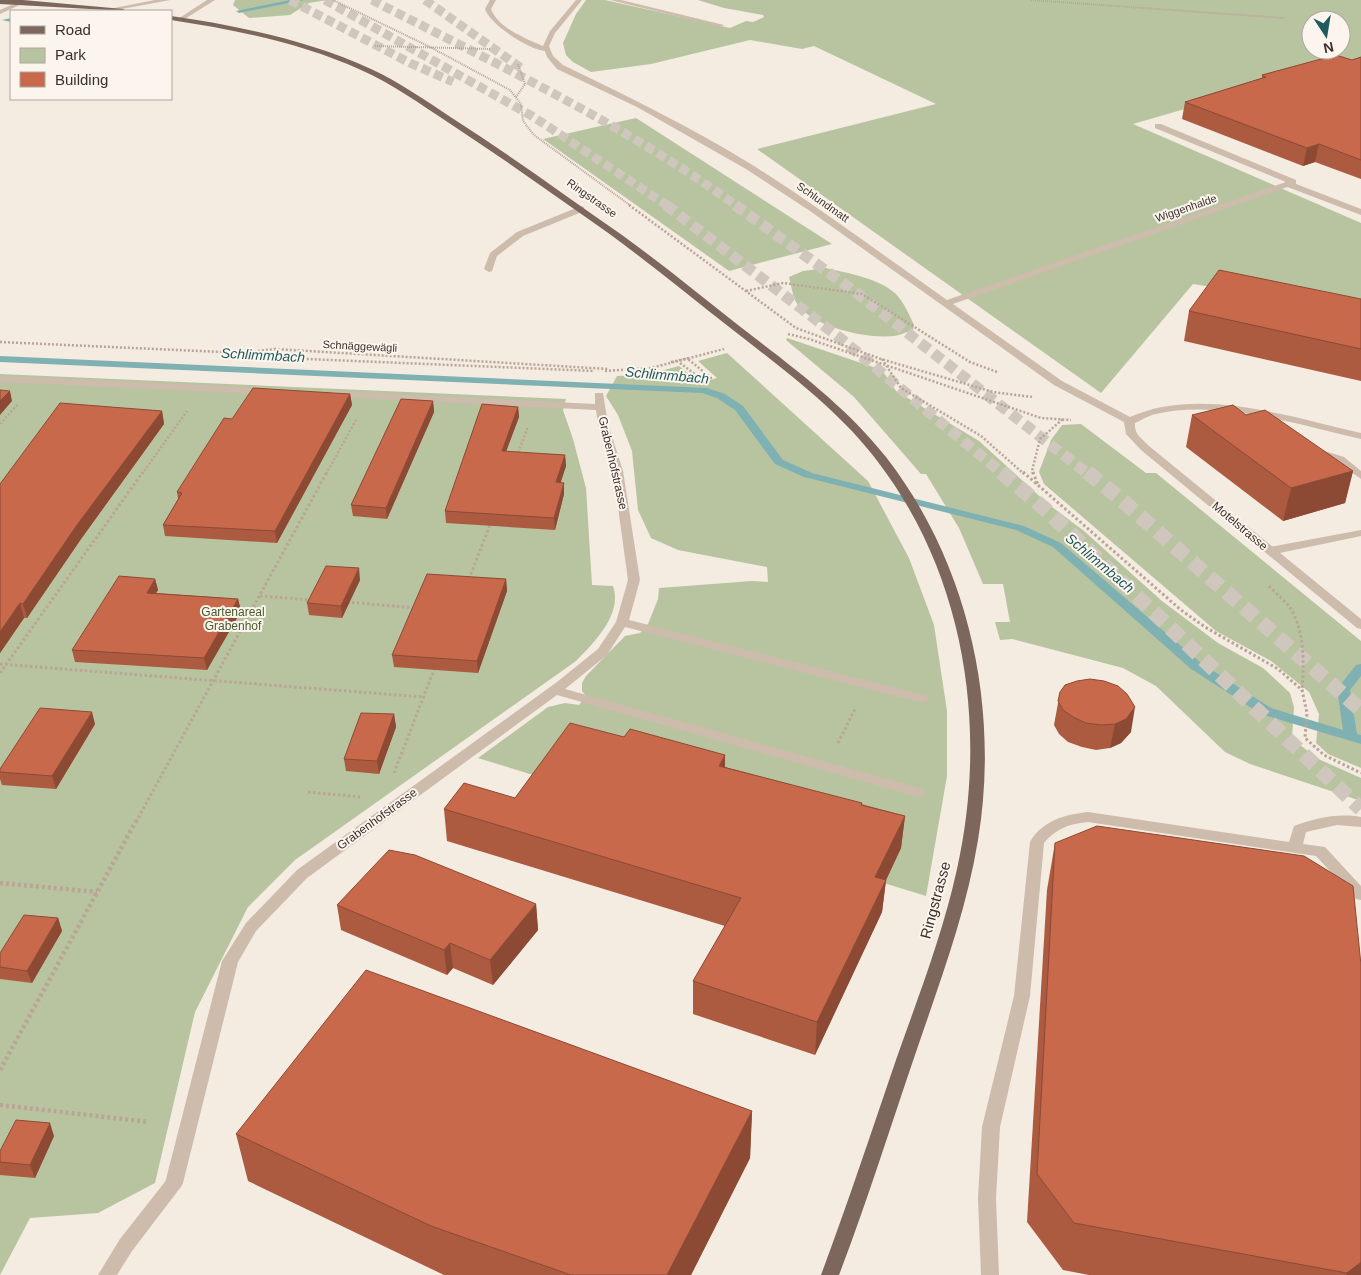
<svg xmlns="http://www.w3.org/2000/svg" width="1361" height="1275" font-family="Helvetica,sans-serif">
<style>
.green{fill:#b8c4a0;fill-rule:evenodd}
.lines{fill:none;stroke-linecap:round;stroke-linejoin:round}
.stream{fill:#7fb0b2;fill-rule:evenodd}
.motorway-tunnel-far2{stroke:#cfc6bd;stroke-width:9;stroke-dasharray:9 4.5;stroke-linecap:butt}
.motorway-tunnel-far1{stroke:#cfc6bd;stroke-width:11;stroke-dasharray:11 5.5;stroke-linecap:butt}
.motorway-tunnel{stroke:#cfc6bd;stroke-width:15;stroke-dasharray:15 8;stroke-linecap:butt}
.path-far3{stroke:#b9a596;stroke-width:2;stroke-dasharray:1 1;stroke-linecap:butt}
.path-far2{stroke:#b9a596;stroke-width:2.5;stroke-dasharray:2 2;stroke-linecap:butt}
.path-far1{stroke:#b9a596;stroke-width:3;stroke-dasharray:2.5 2.5;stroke-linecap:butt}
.path{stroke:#b9a596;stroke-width:4.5;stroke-dasharray:3 3;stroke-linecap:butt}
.service{fill:#cdbbac;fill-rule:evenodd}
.minor{fill:#cdbbac;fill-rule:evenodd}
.primary{fill:#7d675c;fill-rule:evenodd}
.wall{fill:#ac5a40}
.shaded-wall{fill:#8c4a34}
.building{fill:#c8694b;stroke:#8c4a34}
.labels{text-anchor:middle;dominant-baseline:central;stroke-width:4;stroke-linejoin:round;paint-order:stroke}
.far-street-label{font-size:11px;fill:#3b302b;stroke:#fbf5ee}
.street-label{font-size:12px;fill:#3b302b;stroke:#fbf5ee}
.park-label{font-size:12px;fill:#4a5a2e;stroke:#fbf5ee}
.water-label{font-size:14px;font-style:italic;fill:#1f5a5e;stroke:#fbf5ee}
.near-street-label{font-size:15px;fill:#3b302b;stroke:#fbf5ee}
</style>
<rect width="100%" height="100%" fill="#f4ebe1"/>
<g class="green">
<polygon points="235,0 327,0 309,3 290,15 249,18 233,5"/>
<path d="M586,0H605L730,28L746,21L753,22L764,17L763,15L724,8L698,0H1361V58L1133,124L1361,223V310L1193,284L1101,393L757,149L936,104L814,46L802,49L750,40L651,64L591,72L573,62L566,55L563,43L576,14ZM1311,20H1341V50H1311Z"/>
<polygon points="636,118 832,244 729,271 543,139"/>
<path d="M826,268C847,273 879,278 896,294C904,303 909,314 914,325L913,330C906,332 900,335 894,336C867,339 808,327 795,300C792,293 791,284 789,277L803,271Z"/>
<polygon points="787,338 882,370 896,391 979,441 1048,504 1084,531 1162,601 1218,643 1263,668 1290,693 1294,707 1292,738 1316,758 1361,778 1361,801 1250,764 1225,752 1156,686 1123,668 1012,639 1000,640 995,622 1010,622 1003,584 983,584 959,528 926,474 921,474 854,397 786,340"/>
<polygon points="727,353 868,481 909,558 934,625 947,711 947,776 926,896 478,758 548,707 565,703 579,705 586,696 582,691 582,683 586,676 625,636 640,633 648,624 658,599 659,588 752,581 768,582 767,567 678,550 651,538 638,510 632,451 618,415 606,396 617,376 646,375 679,366 700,383 717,378 698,361"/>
<path d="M0,374L566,399L563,410L573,439L586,488L592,585L613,586C623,614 594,643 576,661L295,860L248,907L195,1012L155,1183L98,1213L30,1218L0,1275Z"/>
<polygon points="1081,424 1146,473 1156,473 1361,641 1361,768 1328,754 1316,743 1319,714 1309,692 1271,661 1216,631 1044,484 1039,472 1051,440 1062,425"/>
</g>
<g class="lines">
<g class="stream">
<polygon points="290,0 304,0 239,13 236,11"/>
<polygon points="11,18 11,22 2,20"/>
<polygon points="0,356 707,388 725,394 743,406 783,460 812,473 1024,526 1061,543 1201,663 1271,708 1343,730 1337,689 1356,665 1361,664 1361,676 1350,690 1357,734 1361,735 1361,744 1261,714 1191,669 1053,547 1016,530 804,477 775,464 735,410 717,398 702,393 0,362"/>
</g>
<g class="motorway-tunnel-far2">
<polyline points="290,0 410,63 453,82"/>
<polyline points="325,0 532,116 668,206"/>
<path d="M372,0C496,64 624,124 737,206"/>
<polyline points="425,0 524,70"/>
</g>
<g class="motorway-tunnel-far1">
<polyline points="666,205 840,338 1003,474"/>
<polyline points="735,205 854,291 1088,474"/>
</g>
<g class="motorway-tunnel">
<polyline points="1001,472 1046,510 1361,809"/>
<polyline points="1087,472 1117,496 1361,710"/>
</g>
<g class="path-far3">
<polyline points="333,0 432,48 510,90 521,104 523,121 534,135 631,206"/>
<polyline points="1031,0 1284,18"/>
<polyline points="375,46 491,49"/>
<polyline points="516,97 525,84 518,64"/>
</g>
<g class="path-far2">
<polyline points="629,205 796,328 881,359 993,392 1033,397"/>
<polyline points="746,291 783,283 862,294 970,362 997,372"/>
<polyline points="788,334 809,339 1041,418 1071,420"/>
<polyline points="0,342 244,353"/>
<polyline points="250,352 275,349 608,369"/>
<polyline points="243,353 307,359 594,371"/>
<polyline points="882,359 901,388 981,436 1024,474"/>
<polyline points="671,362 689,358"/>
<polyline points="680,363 703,380 711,378 688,359"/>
<polyline points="605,371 651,368 724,349"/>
<polyline points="0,424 18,404"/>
<polyline points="517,456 528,426"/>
<polyline points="142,474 187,411"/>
<polyline points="326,474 357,418"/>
<polyline points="1033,474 1032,471 1040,439 1063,419"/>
</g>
<g class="path-far1">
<polyline points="1023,472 1181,610 1205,627 1278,669 1302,690 1307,713 1305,738 1324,755 1361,773"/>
<polyline points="1033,472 1038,485"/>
<polyline points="469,579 491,522"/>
<path d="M1269,586C1276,594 1285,600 1291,609C1305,633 1304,664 1302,691"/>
<polyline points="260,596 311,600"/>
<polyline points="347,602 416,608"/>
<polyline points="0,664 423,697"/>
<polyline points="0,673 143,472"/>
<polyline points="838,743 856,707"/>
<polyline points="394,773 435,667"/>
<polyline points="308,792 360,797"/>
<polyline points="136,822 327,472"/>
</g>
<g class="path">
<polyline points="0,883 97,892"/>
<polyline points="0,1070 136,821"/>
<polyline points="0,1105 149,1122"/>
</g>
<g class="service">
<path d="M490,0H496L491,9C499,30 530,40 549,49V51C533,53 490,25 485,9Z"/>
<polygon points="610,0 621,0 724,25 721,27"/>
<polygon points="1285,182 1291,182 1361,209 1361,215 1285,186"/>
<polygon points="581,206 584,207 584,211 523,236 497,256 492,271 489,272 484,269 490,253 517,232"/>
<polygon points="0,376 268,388 273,391 268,394 0,382"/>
<polygon points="333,391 595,404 595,393 603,393 608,424 623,471 640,580 629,620 928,696 930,699 923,703 625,627 607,655 565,689 923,789 925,792 923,795 918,797 557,695 307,878 256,931 238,962 183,1183 180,1188 174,1191 168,1188 165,1183 222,961 246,923 297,870 557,682 598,649 616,622 628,580 613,471 598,424 596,410 329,396 329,392"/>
<polygon points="1318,449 1344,457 1361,471 1361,479 1336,461 1314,454 1313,452 1314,450"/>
<polygon points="1361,530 1361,536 1270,555 1264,551 1270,547"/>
<path d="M1088,812L1289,842L1294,826C1316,818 1337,813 1361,817V827L1337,825L1306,832L1303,844L1325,847L1361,886V900L1356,899L1316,856L1088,822C1069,824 1057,828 1044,843L1030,996L1000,1127L996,1198L999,1275H981L978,1198L982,1127L1014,996L1030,842C1043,820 1064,815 1088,812Z"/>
</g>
<g class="minor">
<polygon points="155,0 170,0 111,11 104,10"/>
<polygon points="207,0 215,0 183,20 178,19"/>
<path d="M576,0H582L555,33L549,46L553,56L563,65C627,96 693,128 754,166C820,208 883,255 947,300L1286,182L1155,128V124H1161L1296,180V184L953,304L1062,381L1130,417C1199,386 1291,417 1361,433V439C1300,425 1217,399 1156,414C1149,415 1142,420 1135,423C1134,434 1141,438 1149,446L1361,619V629L1357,628L1141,450L1126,434L1124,422L1054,385L810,211L746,169L637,107L557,69L547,57L543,46L550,31Z"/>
<polygon points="21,1 26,2 0,14 0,10"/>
<polygon points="174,1175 180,1178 183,1183 180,1188 132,1251 117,1275 98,1275 120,1239 168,1178"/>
</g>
<g class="primary">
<polygon points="0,0 23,0 123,9 126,11 0,4"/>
<path d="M171,16C239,26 308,40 371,69C399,82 425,100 452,118C510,155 566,196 622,235C662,264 700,295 738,325C790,365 845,405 886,457C969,564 1000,707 978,840C966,914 939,984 915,1055C890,1128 867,1202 839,1275H821C848,1203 872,1130 897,1057C919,995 943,933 957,869C988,730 966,577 878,462C839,410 784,370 733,330C692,298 653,266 611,235C557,197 504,159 449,123C420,104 393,84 361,70C301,43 236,30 171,20Z"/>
</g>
</g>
<g class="wall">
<polygon points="1361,57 1361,179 1315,162 1303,166 1182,119 1185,102 1262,78 1262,75 1352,60"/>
<polygon points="1361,299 1361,381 1184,341 1189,311"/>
<polygon points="350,394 352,405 277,543 165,536 163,525 178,499 177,492 232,419"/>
<polygon points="433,401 434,412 387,519 353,516 351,505"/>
<polygon points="518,407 519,417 506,452 565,455 566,466 560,483 564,494 555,530 446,523 445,511"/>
<polygon points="162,411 164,424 81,539 27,618 24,618 0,653 0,484"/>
<polygon points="1192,415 1246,415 1353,471 1345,503 1283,521 1186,447"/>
<polygon points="155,579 158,590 156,593 238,599 241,611 207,670 75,662 72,650"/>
<polygon points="506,579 507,591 478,673 394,667 392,655"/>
<polygon points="360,580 342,618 309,615 307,603"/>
<polygon points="1060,692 1131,732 1121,743 1110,748 1096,750 1082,747 1068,742 1059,734 1054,725"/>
<polygon points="394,714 396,727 379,774 346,771 344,759"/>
<polygon points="95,724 56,789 2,785 0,779 0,769"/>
<polygon points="725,767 905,816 901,848 886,880 882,912 815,1055 693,1014 693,981 725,926 447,841 444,809"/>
<polygon points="1055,843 1361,1275 1089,1275 1063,1270 1027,1222 1047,890"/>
<polygon points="536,904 538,930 493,985 453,968 447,975 341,930 337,905"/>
<polygon points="58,918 62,931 32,983 0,979 0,953"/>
<polygon points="752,1111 750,1158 691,1275 444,1275 248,1181 236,1134"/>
<polygon points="54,1136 35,1178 0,1175 0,1151"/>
</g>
<g class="shaded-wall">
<polygon points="1319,144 1315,162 1303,166 1307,148"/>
<polygon points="10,391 12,401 0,415 0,401"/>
<polygon points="350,394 352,405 277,543 275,531"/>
<polygon points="433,401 434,412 387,519 386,508"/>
<polygon points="518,407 519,417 502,462 502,451"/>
<polygon points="162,411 164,424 81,539 27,618 23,604 77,525"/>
<polygon points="565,455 566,466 557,494 556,482"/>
<polygon points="1353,471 1345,503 1283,521 1291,488"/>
<polygon points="564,483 564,494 555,530 554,518"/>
<polygon points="359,568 360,580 342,618 341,606"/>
<polygon points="155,579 158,590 149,604 147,593"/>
<polygon points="506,579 507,591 478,673 477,661"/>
<polygon points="238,599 241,611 207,670 204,658"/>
<polygon points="20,603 24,618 0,653 0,632"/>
<polygon points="1135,707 1131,732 1121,743 1110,748 1115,724"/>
<polygon points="92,712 95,724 56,789 52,776"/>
<polygon points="394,714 396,727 379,774 377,761"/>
<polygon points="725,755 725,786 719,766"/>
<polygon points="905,816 901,848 886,880 882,912 815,1055 817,1022 875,877"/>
<polygon points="536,904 538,930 493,985 490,960"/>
<polygon points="58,918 62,931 32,983 27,971"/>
<polygon points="450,943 453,968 447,975 444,950"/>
<polygon points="752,1111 750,1158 691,1275 667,1275"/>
<polygon points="50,1123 54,1136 35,1178 30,1165"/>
<polygon points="1361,1262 1361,1275 1346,1275 1347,1273"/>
</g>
<g class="building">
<polygon points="1336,55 1352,60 1361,57 1361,160 1319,144 1307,148 1185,102 1266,77 1262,75"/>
<polygon points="1219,270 1361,299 1361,349 1189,311"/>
<polygon points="253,388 350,394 275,531 163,525 182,493 177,492 224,418 232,419"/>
<polygon points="0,390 10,391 0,401"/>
<polygon points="401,399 433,401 386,508 351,505"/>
<polygon points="60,403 162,411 77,525 23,604 20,603 0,632 0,484"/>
<polygon points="482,404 518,407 502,451 565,455 556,482 564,483 554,518 445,511"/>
<polygon points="1233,405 1246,415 1265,410 1353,471 1291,488 1192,415"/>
<polygon points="326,566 359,568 341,606 307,603"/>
<polygon points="427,574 506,579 477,661 392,655"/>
<polygon points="119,576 155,579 147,593 238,599 204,658 72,650"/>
<polygon points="1090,679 1104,681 1118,686 1127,694 1135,707 1126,719 1115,724 1101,725 1086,723 1073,717 1063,710 1058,701 1060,692 1065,685 1077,681"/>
<polygon points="40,708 92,712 52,776 0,772 0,769"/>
<polygon points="361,713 394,714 377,761 344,759"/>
<polygon points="570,723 624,737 630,729 725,755 719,766 862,803 861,805 905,816 875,877 886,880 817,1022 693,981 741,898 444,809 464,783 515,798"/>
<polygon points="1097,826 1304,856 1353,886 1361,965 1361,1262 1347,1273 1074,1223 1037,1174 1055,843"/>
<polygon points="389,850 415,855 536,904 490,960 450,943 444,950 337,905"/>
<polygon points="24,915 58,918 27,971 0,967 0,953"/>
<polygon points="366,970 752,1111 667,1275 571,1275 431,1226 236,1134"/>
<polygon points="16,1120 50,1123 30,1165 0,1162 0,1151"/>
</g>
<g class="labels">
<g class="far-street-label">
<text transform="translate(592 198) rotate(35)">Ringstrasse</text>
<text transform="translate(823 202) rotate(35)">Schlundmatt</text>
<text transform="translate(1186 208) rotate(-19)">Wiggenhalde</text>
<text transform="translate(360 346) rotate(3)">Schnäggewägli</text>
</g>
<g class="street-label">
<text transform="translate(613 463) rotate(77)">Grabenhofstrasse</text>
<text transform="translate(1240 526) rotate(40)">Motelstrasse</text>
<text transform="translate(377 819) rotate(-36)">Grabenhofstrasse</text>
</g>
<g class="park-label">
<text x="233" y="612">Gartenareal<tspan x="233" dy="14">Grabenhof</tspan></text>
</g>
<g class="water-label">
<text transform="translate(263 355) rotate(3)">Schlimmbach</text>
<text transform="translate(667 375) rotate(5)">Schlimmbach</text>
<text transform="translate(1100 563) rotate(40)">Schlimmbach</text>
</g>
<g class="near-street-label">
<text transform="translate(935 900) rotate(-75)">Ringstrasse</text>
</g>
</g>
<rect x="10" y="10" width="162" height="90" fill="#fbf5ee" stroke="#aea6a0"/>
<rect x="20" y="26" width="25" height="8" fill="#7d675c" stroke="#aea6a0"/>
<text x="55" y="35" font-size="15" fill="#3b302b">Road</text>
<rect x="20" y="48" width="25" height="15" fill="#b8c4a0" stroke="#aea6a0"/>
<text x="55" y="60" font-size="15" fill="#3b302b">Park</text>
<rect x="20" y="72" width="25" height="15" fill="#c8694b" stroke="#aea6a0"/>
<text x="55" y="85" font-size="15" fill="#3b302b">Building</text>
<g transform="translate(1326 35) rotate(168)"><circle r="24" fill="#fbf5ee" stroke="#aea6a0"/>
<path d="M0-4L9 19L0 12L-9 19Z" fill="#1f5a5e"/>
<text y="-8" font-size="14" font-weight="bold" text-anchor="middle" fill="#3b302b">N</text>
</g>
</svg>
